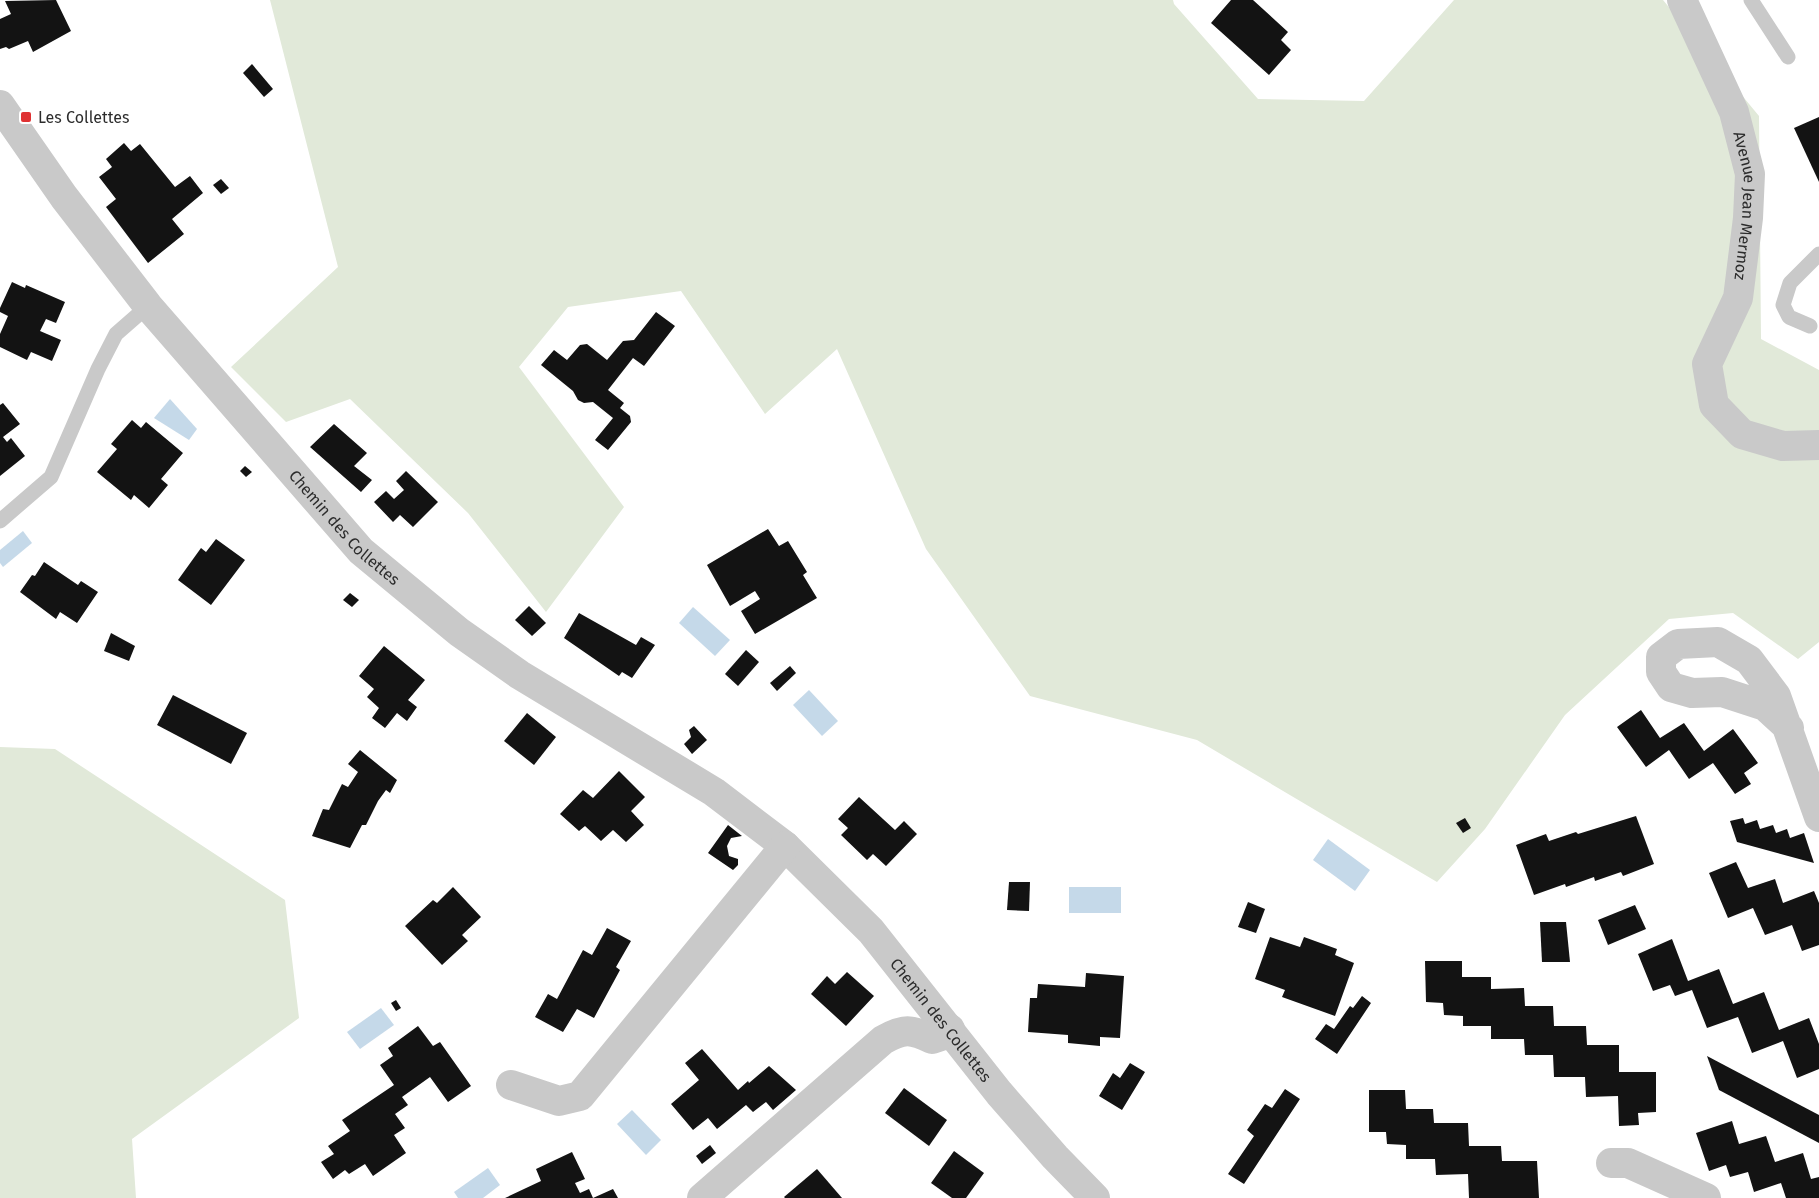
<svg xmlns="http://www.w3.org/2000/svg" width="1819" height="1198" font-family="'Fira Sans',sans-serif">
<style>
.green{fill:#e1e9d9}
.water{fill:#c5d9e9}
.building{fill:#131313}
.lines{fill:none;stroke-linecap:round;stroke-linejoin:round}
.service{stroke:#c9c9c9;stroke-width:15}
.minor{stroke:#c9c9c9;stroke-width:30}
.poi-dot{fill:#df3233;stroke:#fff;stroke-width:2}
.labels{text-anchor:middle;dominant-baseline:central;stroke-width:6;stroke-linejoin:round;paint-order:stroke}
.poi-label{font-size:16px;fill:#2c2c2c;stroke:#fff;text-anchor:start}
.street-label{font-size:16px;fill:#2c2c2c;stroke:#fff}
</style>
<rect width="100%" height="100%" fill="#fff"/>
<g class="green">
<polygon points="270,0 1173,0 1174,4 1258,99 1364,101 1454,0 1663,0 1759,116 1761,339 1819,370 1819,642 1798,659 1733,613 1669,619 1565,715 1485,829 1437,882 1197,740 1030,696 926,549 837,349 765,414 681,291 568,307 519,367 624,507 546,612 468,513 350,399 286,422 231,367 338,267"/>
<polygon points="0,747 55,749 285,900 299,1018 132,1139 136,1198 0,1198"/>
</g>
<g class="water">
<polygon points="170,399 197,429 189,440 154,418"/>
<polygon points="23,531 32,543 3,567 0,563 0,550"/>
<polygon points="693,607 730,640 715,656 679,623"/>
<polygon points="809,690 838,721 822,736 793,705"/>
<polygon points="1328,839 1370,870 1355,891 1313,860"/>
<rect x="1069" y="887" width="52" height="26"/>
<polygon points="381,1008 394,1025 360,1049 347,1032"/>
<polygon points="632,1110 661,1140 646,1155 617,1124"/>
<polygon points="488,1168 500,1185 483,1198 458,1198 454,1192"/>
</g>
<g class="building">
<polygon points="56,0 71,31 33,52 28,41 9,49 6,47 0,49 0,19 11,14 5,1"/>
<polygon points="1231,0 1253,0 1288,32 1281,40 1291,50 1269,75 1211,23"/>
<polygon points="252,64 273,89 264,97 243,73"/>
<polygon points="1819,117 1819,182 1794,128"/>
<polygon points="124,143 131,151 140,144 175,187 190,176 203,193 172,219 184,234 148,263 106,207 116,199 99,177 112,167 106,159"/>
<polygon points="221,179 229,188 221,194 213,185"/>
<polygon points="12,282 25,288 26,285 65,302 56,323 46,319 40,331 61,340 52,361 31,352 27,360 0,347 0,334 8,316 0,312 0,308"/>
<polygon points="656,312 675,326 644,366 633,358 608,390 624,403 620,408 630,416 631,422 608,450 595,440 613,418 593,402 584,403 578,400 573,391 541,365 554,350 567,360 580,345 587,344 607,360 623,341 634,340"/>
<polygon points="3,403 20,424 3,437 7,442 11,438 25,456 0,476 0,405"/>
<polygon points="132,420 141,428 146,422 183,453 161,479 168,485 149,508 134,495 131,500 97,472 117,449 111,444"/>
<polygon points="334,424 367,453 354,466 372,480 361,492 310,447"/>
<polygon points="245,466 252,472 246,477 240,471"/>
<polygon points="406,471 438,502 413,527 400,515 393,522 374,502 386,491 394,499 404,490 396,481"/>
<polygon points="768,529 779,546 788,541 807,572 803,575 817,598 755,634 741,611 760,599 755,591 730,606 707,565"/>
<polygon points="216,539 245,560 211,605 178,580 201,548 206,552"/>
<polygon points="44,562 78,585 81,581 98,592 77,623 60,612 56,619 20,592 32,575 35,576"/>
<polygon points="350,593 359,600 352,607 343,600"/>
<polygon points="529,606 546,623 532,636 515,620"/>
<polygon points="579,613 636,645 641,637 655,645 632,678 622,672 619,676 564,638"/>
<polygon points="111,633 135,646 129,661 104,651"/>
<polygon points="384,646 425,680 408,700 417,707 407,721 397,713 385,728 372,718 379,708 367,697 374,689 359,676"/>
<polygon points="746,650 759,662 738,686 725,674"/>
<polygon points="790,666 796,673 777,691 770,683"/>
<polygon points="173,695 247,733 231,764 157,725"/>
<polygon points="1641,710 1660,738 1684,723 1704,751 1733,729 1758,763 1744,773 1751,784 1735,794 1713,763 1689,779 1669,750 1646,767 1617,727"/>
<polygon points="527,713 556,737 534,765 504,741"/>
<polygon points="694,726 707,740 692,754 684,744 691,737 689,730"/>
<polygon points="360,750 397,780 390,793 386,790 378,801 366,825 362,825 350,848 312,836 323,809 329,810 342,784 348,787 358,772 348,764"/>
<polygon points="619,771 645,797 631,811 644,825 626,842 613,830 601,841 585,826 579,831 560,814 583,790 593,798"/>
<polygon points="859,797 895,830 904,821 917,834 886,866 873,854 867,860 841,835 848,828 838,819"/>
<polygon points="1636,816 1654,864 1623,876 1621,872 1595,881 1594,877 1566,887 1565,884 1534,895 1516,845 1546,834 1549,841 1576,832 1578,834"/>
<polygon points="1465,818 1471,828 1463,833 1456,823"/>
<polygon points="1743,818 1745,824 1757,820 1760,829 1773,825 1776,833 1787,829 1790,838 1804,833 1814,863 1737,842 1730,821"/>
<polygon points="728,825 742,836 731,838 727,846 729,856 738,859 738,865 733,870 708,853"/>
<polygon points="1736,862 1748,888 1775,879 1783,903 1814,891 1819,903 1819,945 1802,951 1792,925 1765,935 1753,908 1728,918 1709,873"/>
<polygon points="1009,882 1030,882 1029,911 1007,910"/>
<polygon points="453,887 481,917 462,935 468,941 442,965 405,926 433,900 437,903"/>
<polygon points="1248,902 1265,909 1256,933 1238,927"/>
<polygon points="1635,905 1646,929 1608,945 1598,920"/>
<polygon points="1540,922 1566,922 1570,962 1542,962"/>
<polygon points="607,928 631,941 616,967 620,970 594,1018 577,1009 563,1032 535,1017 548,994 557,999 583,950 592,955"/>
<polygon points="1270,937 1300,947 1304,937 1337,949 1335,955 1354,963 1335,1016 1282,997 1285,990 1255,979"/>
<polygon points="1672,939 1688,981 1719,969 1733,1004 1764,992 1779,1030 1809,1018 1819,1044 1819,1069 1797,1078 1783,1041 1752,1053 1738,1017 1707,1028 1692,990 1675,996 1670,985 1653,991 1638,954"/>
<polygon points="1425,961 1462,961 1462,977 1491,977 1491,989 1524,988 1525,1006 1553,1006 1554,1026 1586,1026 1587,1045 1619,1045 1619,1072 1656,1072 1656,1112 1638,1113 1639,1125 1619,1126 1618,1096 1586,1097 1585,1077 1554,1077 1553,1055 1525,1055 1524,1039 1491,1039 1491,1026 1463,1026 1463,1016 1444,1015 1443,1003 1426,1002"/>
<polygon points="847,972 874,996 846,1026 811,994 827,976 835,984"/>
<polygon points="1086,973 1124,976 1120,1038 1100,1037 1100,1046 1068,1043 1068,1035 1028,1032 1030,998 1037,998 1038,984 1085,987"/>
<polygon points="1362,996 1371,1003 1337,1054 1315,1039 1326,1024 1334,1029 1350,1006 1353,1008"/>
<polygon points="396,1000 401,1008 396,1011 391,1003"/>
<polygon points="418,1026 433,1046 440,1042 471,1086 448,1102 430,1077 402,1097 408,1105 395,1114 405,1128 394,1135 406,1153 373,1176 365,1164 349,1174 345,1170 333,1179 321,1162 334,1154 328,1146 350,1131 342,1120 394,1085 380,1065 393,1056 388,1048"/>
<polygon points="702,1049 738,1090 748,1081 749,1083 769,1066 796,1090 773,1110 766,1102 753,1112 746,1105 717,1129 708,1118 693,1130 671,1104 699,1080 685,1063"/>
<polygon points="1707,1056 1819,1115 1819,1143 1719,1090"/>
<polygon points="1130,1063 1145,1072 1122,1110 1099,1096 1113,1073 1120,1078"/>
<polygon points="904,1088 947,1120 929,1146 885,1113"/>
<polygon points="1285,1089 1300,1099 1244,1184 1228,1174 1254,1136 1247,1130 1265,1104 1272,1108"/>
<polygon points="1369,1090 1405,1090 1406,1109 1433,1109 1434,1123 1468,1123 1469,1146 1501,1146 1502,1161 1537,1161 1539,1198 1469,1198 1468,1174 1436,1175 1435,1159 1406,1159 1406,1145 1387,1144 1386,1132 1369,1132"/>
<polygon points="1732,1121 1739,1144 1766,1136 1775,1162 1803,1153 1811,1179 1819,1177 1819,1198 1786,1198 1781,1183 1754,1192 1748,1172 1730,1177 1726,1165 1709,1171 1696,1133"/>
<polygon points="710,1145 716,1153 702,1164 696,1156"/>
<polygon points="954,1151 984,1173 966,1198 952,1198 931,1183"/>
<polygon points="572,1152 585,1179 575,1183 580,1193 589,1189 593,1198 613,1189 618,1198 505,1198 541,1181 536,1169"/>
<polygon points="817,1169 842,1198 785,1198 784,1197"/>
</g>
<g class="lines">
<g class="service">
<polyline points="1751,0 1788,57"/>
<polyline points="1810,326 1789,317 1783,305 1790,283 1819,254"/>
<polyline points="0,521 51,477 98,369 116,334 148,306"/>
</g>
<g class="minor">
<path id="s1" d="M1682,0L1734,112L1750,174L1748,218L1738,298L1707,364L1714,405L1742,434L1783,446L1819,445"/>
<path id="s2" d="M0,105L64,197L148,306L361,551L459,632L520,675L714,792L785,846L871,931L999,1093L1055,1157L1095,1198"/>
<polyline points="1789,728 1765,706 1722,692 1692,693 1671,687 1661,672 1661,657 1678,644 1718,642 1749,660 1776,696 1819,817"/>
<polyline points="511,1085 559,1101 580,1096 785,846"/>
<polyline points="1611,1163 1628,1163 1706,1198"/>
<path d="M702,1198L883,1040C904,1028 911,1029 932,1039L941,1036L950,1029"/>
</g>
</g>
<rect class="poi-dot" x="20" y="111" width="12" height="12" rx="3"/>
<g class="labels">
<g class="poi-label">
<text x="38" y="117">Les Collettes</text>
</g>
<g class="street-label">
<text stroke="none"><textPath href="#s1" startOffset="219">Avenue Jean Mermoz</textPath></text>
<text stroke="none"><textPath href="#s2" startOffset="546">Chemin des Collettes</textPath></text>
<text stroke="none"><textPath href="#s2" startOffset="1326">Chemin des Collettes</textPath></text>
</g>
</g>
</svg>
